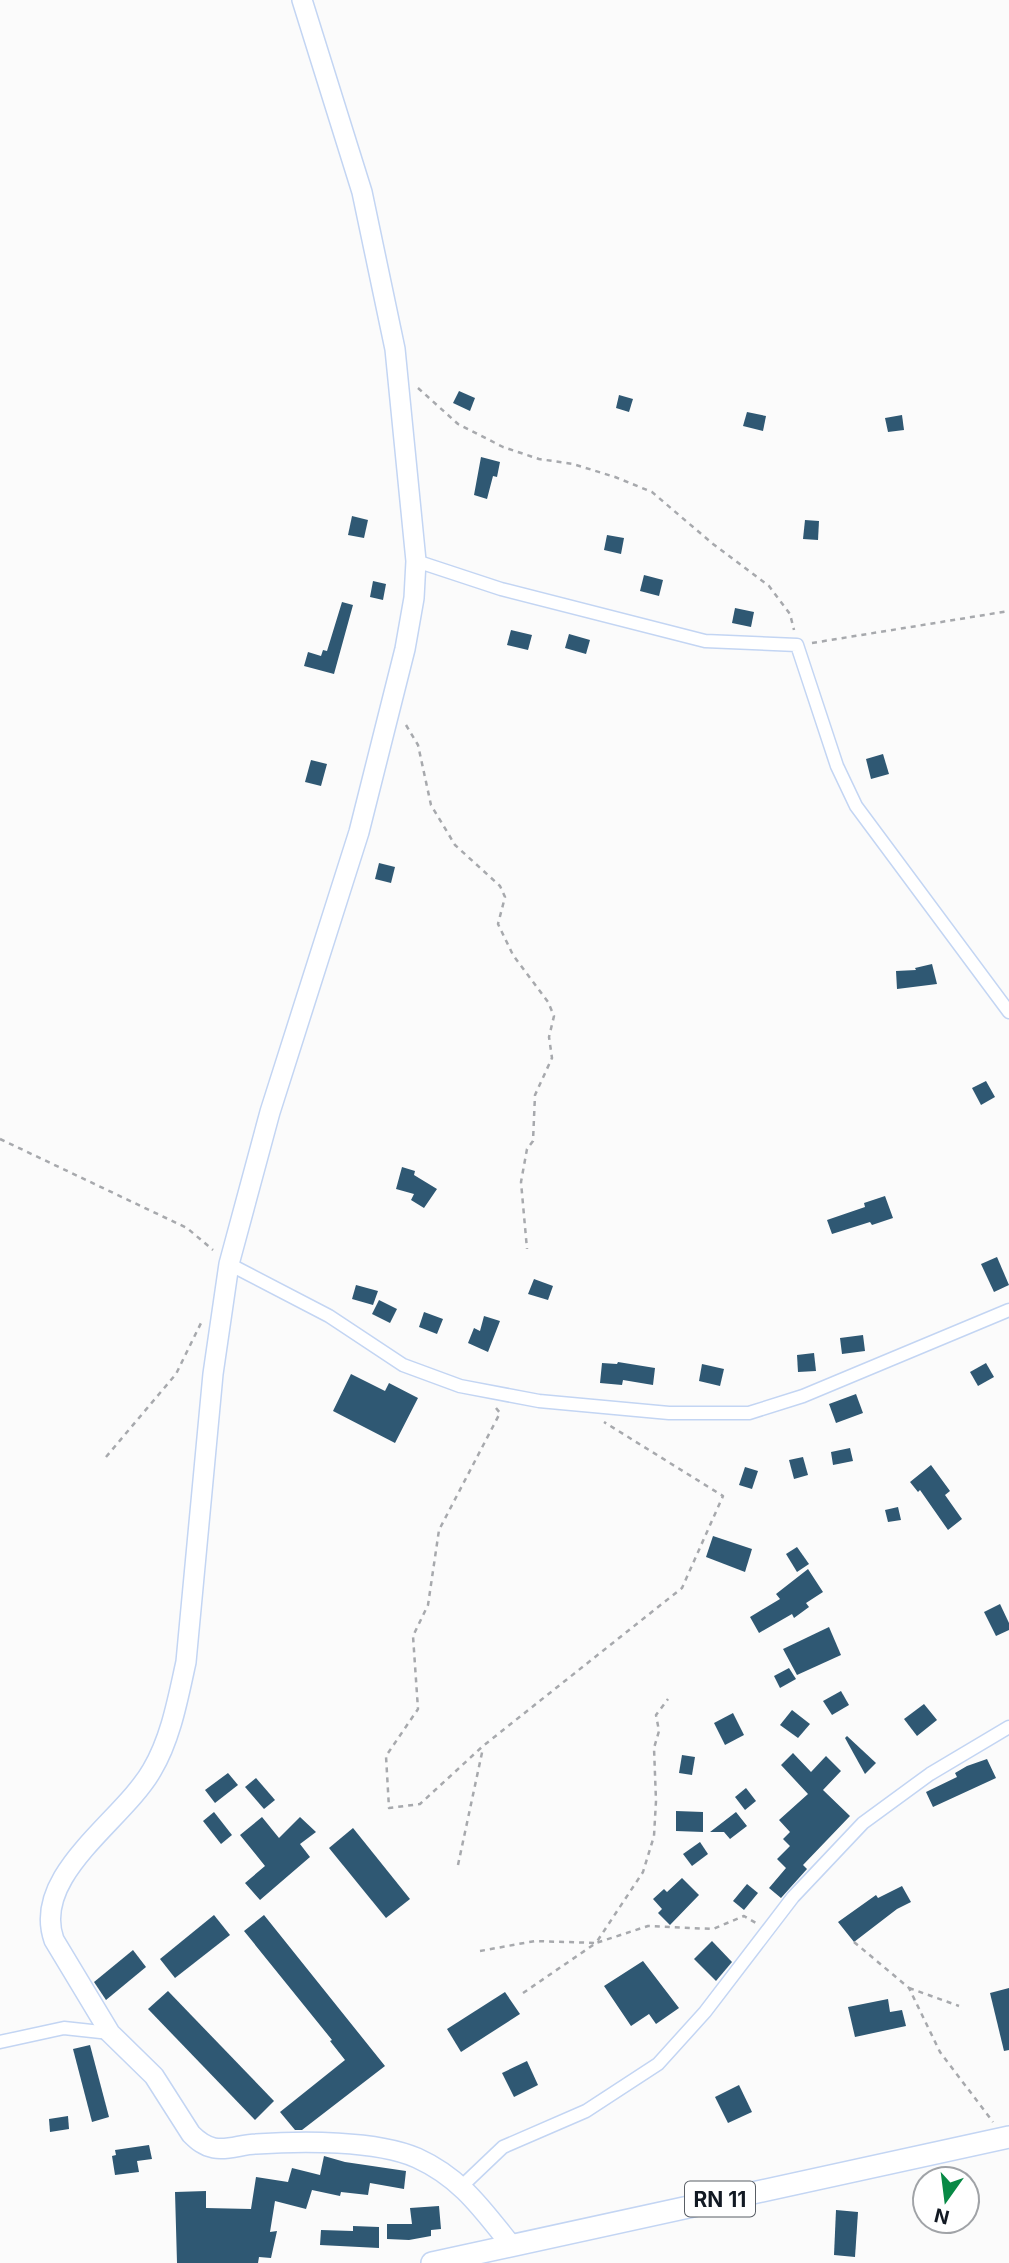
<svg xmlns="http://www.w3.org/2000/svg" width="1009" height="2263" font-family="Inter,sans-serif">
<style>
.building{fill:#2f5873}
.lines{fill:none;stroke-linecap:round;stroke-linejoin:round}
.street-casing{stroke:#c3d5f3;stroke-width:15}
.secondary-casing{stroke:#c3d5f3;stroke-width:22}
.primary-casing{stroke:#c3d5f3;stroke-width:24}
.path{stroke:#a7a9ad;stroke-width:2.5;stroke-dasharray:5 5;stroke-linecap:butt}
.street{stroke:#fff;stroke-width:12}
.secondary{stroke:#fff;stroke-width:19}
.primary{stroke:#fff;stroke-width:21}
.labels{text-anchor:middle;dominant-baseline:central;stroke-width:7;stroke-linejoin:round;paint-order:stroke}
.shield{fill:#fff;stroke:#595e65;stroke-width:2}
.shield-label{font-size:21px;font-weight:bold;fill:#121923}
</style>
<rect width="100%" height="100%" fill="#fbfbfb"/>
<g class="building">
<polygon points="459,391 475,398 470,411 453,403"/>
<polygon points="619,395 633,399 629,412 616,408"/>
<polygon points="747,412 766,416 763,431 743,426"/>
<polygon points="902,415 904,430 888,432 885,418"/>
<polygon points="481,457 500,462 497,477 493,476 487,499 474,495"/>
<polygon points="352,516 368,520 364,538 348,535"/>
<polygon points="805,520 819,521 818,540 803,539"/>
<polygon points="607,535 624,538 621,554 604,550"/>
<polygon points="644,575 663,580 659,596 640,591"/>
<polygon points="373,581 386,584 383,600 370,597"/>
<polygon points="342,602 353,605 334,674 304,666 308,652 321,656 323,650 327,651"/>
<polygon points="735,608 754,612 751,627 732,623"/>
<polygon points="511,630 532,635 528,650 507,645"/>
<polygon points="569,634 590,640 586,654 565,648"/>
<polygon points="883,754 889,774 871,779 866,759"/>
<polygon points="311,760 327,764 321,786 305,782"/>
<polygon points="379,863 395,867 391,883 375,879"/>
<polygon points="932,964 937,984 897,989 896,971 916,970 915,968"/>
<polygon points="986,1081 995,1097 981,1105 972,1088"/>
<polygon points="402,1167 415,1171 414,1175 437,1189 424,1208 411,1200 414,1194 396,1189"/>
<polygon points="885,1196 893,1218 872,1225 870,1222 832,1234 827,1220 865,1207 864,1203"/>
<polygon points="997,1257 1009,1285 994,1292 981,1264"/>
<polygon points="534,1279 553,1286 548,1300 528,1294"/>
<polygon points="356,1285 378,1291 373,1305 352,1299"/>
<polygon points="379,1300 397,1309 390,1323 372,1314"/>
<polygon points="424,1312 443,1319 437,1334 419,1327"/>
<polygon points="484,1316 500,1321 488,1352 468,1343 474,1328 480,1331"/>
<polygon points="863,1335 865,1351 842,1354 840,1338"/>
<polygon points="814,1353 816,1371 798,1372 797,1355"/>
<polygon points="618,1362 655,1368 653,1385 623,1380 622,1385 600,1383 602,1363 617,1364"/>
<polygon points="986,1363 994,1377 978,1386 970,1372"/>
<polygon points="702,1364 724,1369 720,1386 699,1381"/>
<polygon points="351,1374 385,1391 389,1383 418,1398 395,1443 333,1411"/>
<polygon points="856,1394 863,1413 836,1423 829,1404"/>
<polygon points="850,1448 853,1461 833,1465 831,1452"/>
<polygon points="803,1457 808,1475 794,1479 789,1460"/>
<polygon points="931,1465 950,1491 945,1495 962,1519 948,1530 920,1490 918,1492 910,1482"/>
<polygon points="745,1467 758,1471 752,1489 739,1485"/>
<polygon points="898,1507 901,1520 888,1522 885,1510"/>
<polygon points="713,1536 752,1549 745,1572 706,1557"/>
<polygon points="797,1547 809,1564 797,1572 786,1554"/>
<polygon points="808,1569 823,1592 806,1603 809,1607 794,1618 792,1614 759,1633 750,1617 780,1599 776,1594"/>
<polygon points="1000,1604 1009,1623 1009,1630 996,1636 984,1612"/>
<polygon points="829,1627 841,1655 797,1675 783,1649"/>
<polygon points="789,1668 796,1679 780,1688 774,1676"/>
<polygon points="841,1691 849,1705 832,1715 823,1701"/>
<polygon points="924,1704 937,1720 917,1736 904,1719"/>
<polygon points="792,1710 810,1724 798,1738 780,1725"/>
<polygon points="733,1713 744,1735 725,1745 714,1723"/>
<polygon points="847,1736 876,1763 865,1774 845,1738"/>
<polygon points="793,1753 811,1772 826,1756 841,1771 823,1790 850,1816 803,1865 807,1869 781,1898 769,1888 786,1868 777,1859 790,1846 783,1839 790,1832 779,1820 808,1794 781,1765"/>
<polygon points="682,1755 695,1757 692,1775 679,1773"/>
<polygon points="987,1759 996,1778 933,1807 926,1792 957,1777 955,1773 967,1766"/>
<polygon points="228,1773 238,1785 215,1803 205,1790"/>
<polygon points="256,1778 275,1800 264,1809 245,1787"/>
<polygon points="746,1788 756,1801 745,1810 735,1797"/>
<polygon points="676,1811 703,1812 703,1832 676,1831"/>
<polygon points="214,1812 232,1835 221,1844 203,1821"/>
<polygon points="736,1812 747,1826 730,1839 724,1832 710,1832"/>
<polygon points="262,1817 279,1838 300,1817 316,1832 300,1844 310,1857 260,1900 245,1883 265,1866 240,1835"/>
<polygon points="353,1828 410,1899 386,1918 329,1848"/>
<polygon points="700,1842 708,1854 692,1866 683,1854"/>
<polygon points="682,1878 699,1895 670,1925 658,1913 662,1909 653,1899 664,1889 667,1892"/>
<polygon points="747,1884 758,1893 744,1910 733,1901"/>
<polygon points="902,1886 911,1902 897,1909 854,1942 838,1922 876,1895 878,1898"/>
<polygon points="214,1915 230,1935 175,1978 160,1959"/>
<polygon points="264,1915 385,2066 302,2130 295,2130 280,2112 345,2060 330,2041 332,2040 244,1931"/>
<polygon points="712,1941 732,1962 716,1981 694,1959"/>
<polygon points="133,1950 146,1967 106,2000 94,1982"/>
<polygon points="643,1961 679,2008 656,2024 649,2014 631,2026 604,1986"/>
<polygon points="1009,1988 1009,2050 1004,2051 990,1993"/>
<polygon points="168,1991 274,2101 255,2120 148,2009"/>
<polygon points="505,1992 520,2014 461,2052 447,2029"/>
<polygon points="888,1999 890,2012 902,2010 906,2026 855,2037 848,2007"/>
<polygon points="90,2045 109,2117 92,2122 73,2049"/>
<polygon points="527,2061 538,2085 514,2097 502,2073"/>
<polygon points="739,2085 752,2112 728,2123 715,2097"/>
<polygon points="68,2116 69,2129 50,2132 49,2119"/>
<polygon points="149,2145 152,2159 137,2161 139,2172 115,2175 112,2156 116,2155 115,2150"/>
<polygon points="324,2156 345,2162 406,2171 404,2189 370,2183 368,2195 341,2192 340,2196 312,2190 306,2209 275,2201 270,2232 277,2231 271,2258 259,2257 258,2263 177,2263 175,2192 206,2191 206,2208 251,2209 256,2177 288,2182 292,2168 320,2175"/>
<polygon points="439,2206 441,2229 431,2230 431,2236 409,2240 387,2239 387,2224 412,2224 410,2208"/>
<polygon points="836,2210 858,2212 855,2257 834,2255"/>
<polygon points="353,2226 379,2227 379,2248 320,2245 321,2230 353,2231"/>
</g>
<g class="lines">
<defs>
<g id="street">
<polyline points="416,561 501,589 705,641 797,645 837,766 856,806 1009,1012"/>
<polyline points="229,1264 329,1316 403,1365 460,1386 539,1401 669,1413 749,1413 803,1396 1009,1310"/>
<polyline points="0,2042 64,2028 110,2033"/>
<polyline points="462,2186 503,2147 586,2111 658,2064 705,2012 793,1897 863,1823 930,1774 1009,1727"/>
</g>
<path id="secondary" d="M302,0L362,192L395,349L416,561L414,598L405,649L359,832L270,1112L229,1264L213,1374L186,1662C178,1698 171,1738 152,1770C123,1821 31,1875 54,1940L110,2033L154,2076L191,2134C198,2141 204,2146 214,2148C228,2151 242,2144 256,2144C301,2141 376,2140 417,2158C461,2178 482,2209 511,2245"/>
<polyline id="primary" points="432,2263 1009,2137"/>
</defs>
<use href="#street" class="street-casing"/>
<use href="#secondary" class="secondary-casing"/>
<use href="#primary" class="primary-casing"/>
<g class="path">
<polyline points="418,388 458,424 503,447 539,459 573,464 615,477 652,492 713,544 769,586 790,614 794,630"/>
<polyline points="812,643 1009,611"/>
<polyline points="406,725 418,745 431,805 455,845 500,886 505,897 498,924 513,955 548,1002 554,1016 549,1037 552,1058 535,1095 533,1141 527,1149 521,1182 527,1249"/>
<polyline points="0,1139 187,1228 213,1250"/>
<polyline points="496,1408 500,1413 439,1530 428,1605 413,1636 418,1709 386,1756 389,1808 420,1804 483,1746 682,1588 723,1496 604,1422"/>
<polyline points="106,1457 176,1374 201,1323"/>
<polyline points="458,1865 483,1748"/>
<polyline points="854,1942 909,1988 940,2052 993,2122"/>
<polyline points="480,1951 535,1941 596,1943 643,1872 654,1836 656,1801 654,1748 659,1731 656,1715 668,1699"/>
<polyline points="909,1988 959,2006"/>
<polyline points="523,1993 596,1943 648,1926 713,1929 744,1916 756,1923"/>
</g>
<use href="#street" class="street"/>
<use href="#secondary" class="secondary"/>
<use href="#primary" class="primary"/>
</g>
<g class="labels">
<rect class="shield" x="685" y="2181.5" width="70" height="35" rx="5"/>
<g class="shield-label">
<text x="720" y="2199">RN 11</text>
</g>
</g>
<g transform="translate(946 2200) rotate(194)"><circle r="33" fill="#ffffff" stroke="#a0a3a7" stroke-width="2"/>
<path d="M0-5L12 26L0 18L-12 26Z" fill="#088945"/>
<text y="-10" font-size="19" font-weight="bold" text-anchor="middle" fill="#121923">N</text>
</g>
</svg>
